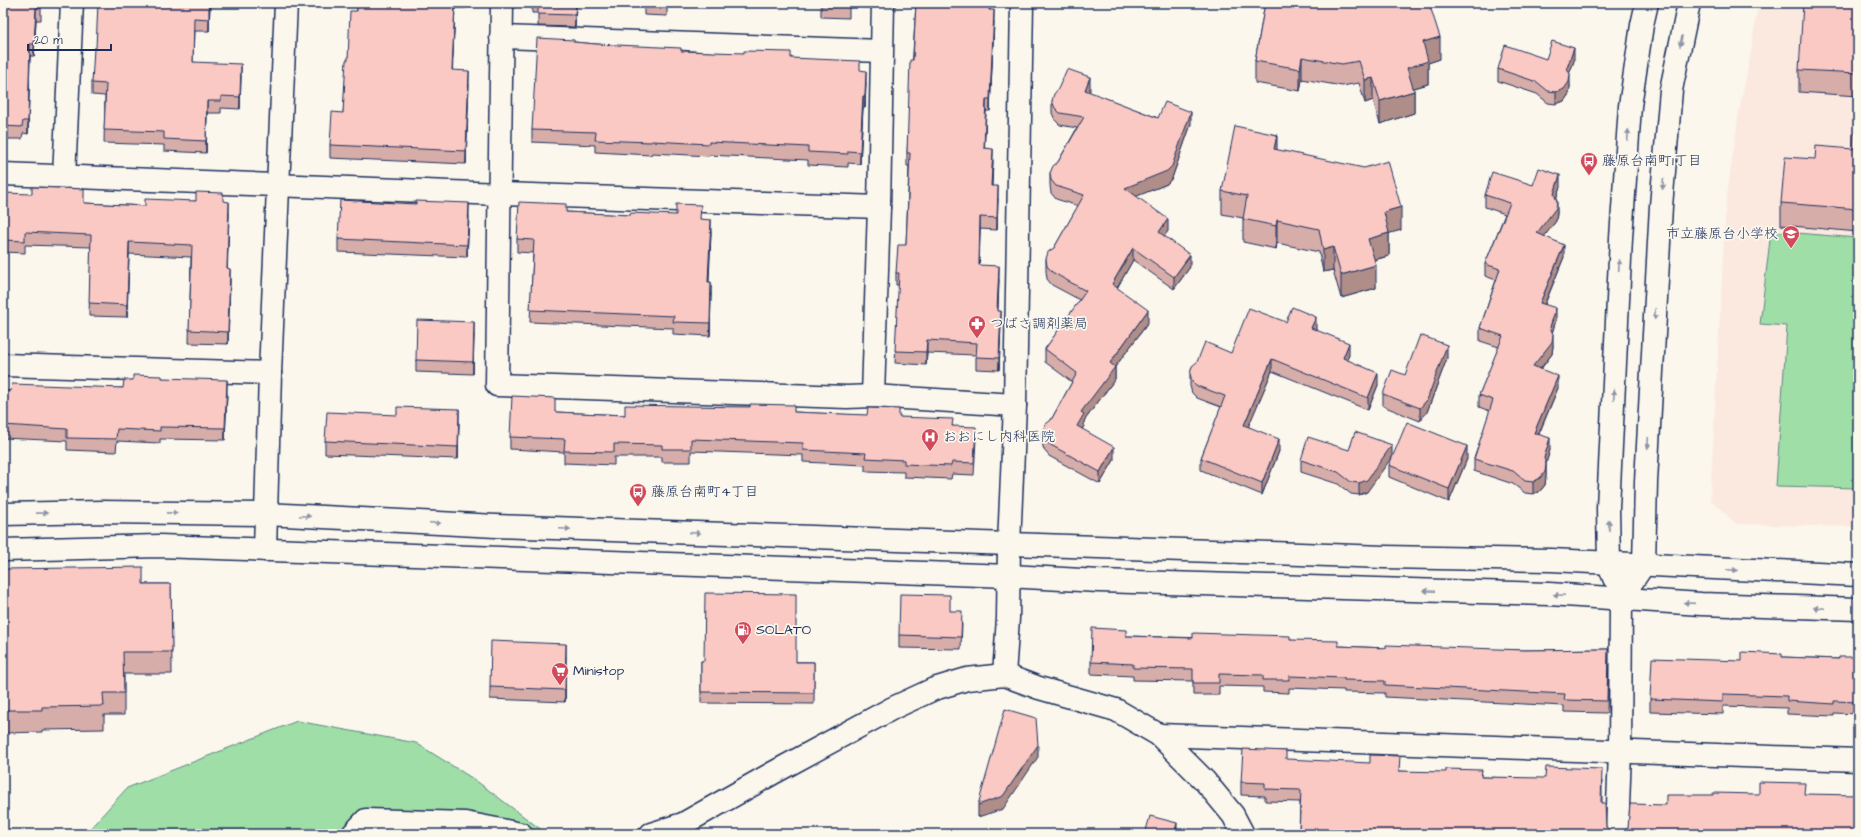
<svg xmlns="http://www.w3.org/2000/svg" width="1861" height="837" font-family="'Architects Daughter','Klee One',sans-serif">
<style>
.built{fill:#fbe9e0}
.green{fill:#9fdea7;stroke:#5d8682}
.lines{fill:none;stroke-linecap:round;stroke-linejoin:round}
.street-casing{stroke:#1b2f5e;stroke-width:25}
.secondary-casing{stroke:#1b2f5e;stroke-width:25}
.street{stroke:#fbf7ec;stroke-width:22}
.secondary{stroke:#fbf7ec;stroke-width:22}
.wall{fill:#d7ada9;stroke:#1b2f5e}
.shaded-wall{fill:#af8d89;stroke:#1b2f5e}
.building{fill:#fac9c4;stroke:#1b2f5e}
.oneway{fill:#8b93a5}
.labels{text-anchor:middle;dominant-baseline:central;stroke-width:3.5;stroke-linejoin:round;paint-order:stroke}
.poi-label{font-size:14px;fill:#1b2f5e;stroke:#fbf7ec;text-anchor:start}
</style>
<rect width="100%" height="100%" fill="#fbf7ec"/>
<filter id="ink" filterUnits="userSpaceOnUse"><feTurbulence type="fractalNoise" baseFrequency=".025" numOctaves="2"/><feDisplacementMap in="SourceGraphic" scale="8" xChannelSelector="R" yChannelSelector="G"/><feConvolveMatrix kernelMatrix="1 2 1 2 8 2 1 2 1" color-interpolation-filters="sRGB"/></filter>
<g filter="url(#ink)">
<polygon class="built" points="1758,3 1858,3 1858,527 1736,524 1710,499 1726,202 1739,111 1750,58"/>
<g class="green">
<polygon points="1771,231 1858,238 1858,488 1776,486 1787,326 1760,324"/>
<polygon points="297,721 416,743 475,780 547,834 85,834 127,788"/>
</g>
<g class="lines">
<defs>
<g id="street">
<polyline points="502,3 497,385 847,397 873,396 1015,405"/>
<polyline points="501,37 881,51"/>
<polyline points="3,174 500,194 879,207"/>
<polyline points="64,177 72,3"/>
<polyline points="3,365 270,373"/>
<polyline points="873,396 879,207 883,3"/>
<polyline points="1004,675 1008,618 1009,545 1015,405 1022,3"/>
<polyline points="1159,735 1858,760"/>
<polyline points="353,834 366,820 465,823 521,834"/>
<polyline points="651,834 683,824 773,773 893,708 934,689 967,679 1004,675 1039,688 1116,710 1159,735 1204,780 1233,815 1243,834"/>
<polyline points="1617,834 1620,751 1621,598"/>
</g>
<g id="secondary">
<polyline points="3,514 102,512 266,514 496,526 1384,557 1551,560 1858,575"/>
<polyline points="3,550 159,546 1009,576 1099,581 1549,594 1701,604 1858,609"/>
<polyline points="265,550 270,373 286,3"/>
<polyline points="1614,578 1609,564 1608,508 1621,238 1630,106 1642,25 1647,3"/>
<polyline points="1621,598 1644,564 1646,482 1661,206 1671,90 1689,3"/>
</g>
</defs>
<use href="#street" class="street-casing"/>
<use href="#secondary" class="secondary-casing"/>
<use href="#street" class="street"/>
<use href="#secondary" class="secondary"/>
</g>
<g class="wall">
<polygon points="3,3 41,3 41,20 36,20 34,56 30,56 28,134 23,133 22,139 3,139"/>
<polygon points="210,3 209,31 194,31 193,62 241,76 240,109 221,108 221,113 207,113 206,153 164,151 164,145 104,143 105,96 92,95 92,83 96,48"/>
<polygon points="357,3 467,3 466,8 455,8 452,70 469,84 466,164 330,158 330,145 343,113 348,60 357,11"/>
<polygon points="532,3 576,3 575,27 538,26 538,13 532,13"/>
<polygon points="644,3 667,3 667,16 644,15"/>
<polygon points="821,3 869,3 869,8 849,7 849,18 821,17"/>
<polygon points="916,3 990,3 990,10 994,22 990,111 986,111 984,148 993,161 992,186 998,199 997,230 980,229 979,265 999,279 998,311 1001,324 999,370 976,369 976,355 927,353 926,365 895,363 899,285 896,285 896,273 906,245 909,166 907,166 907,153"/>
<polygon points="1265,3 1440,59 1428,63 1428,84 1414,88 1414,113 1380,124 1373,100 1365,103 1359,83 1342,86 1302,79 1300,91 1255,83 1255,61"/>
<polygon points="1858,3 1858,96 1799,92 1799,70"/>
<polygon points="574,42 596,44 791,58 860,71 866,83 865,108 863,108 860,164 848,163 848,167 808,165 808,160 709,155 709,156 652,153 651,155 595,152 595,145 532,142 532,130"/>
<polygon points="1546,59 1574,61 1569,73 1570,87 1569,94 1564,101 1556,104 1548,103 1537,94 1498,81 1498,69"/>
<polygon points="1090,90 1089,92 1158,118 1191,124 1172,178 1167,184 1136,196 1168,231 1164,236 1190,267 1174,289 1133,260 1117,288 1148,323 1115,367 1115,379 1084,421 1084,426 1082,429 1114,460 1100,484 1049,456 1044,450 1042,443 1042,431 1051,420 1072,382 1045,362 1045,349 1080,300 1052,285 1047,279 1046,271 1046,259 1054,248 1078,206 1056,199 1051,193 1050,185 1050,173 1058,162 1077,128 1060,125 1055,120 1052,113 1052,101"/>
<polygon points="1858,134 1858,232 1781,225 1781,203 1815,159 1853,149"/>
<polygon points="1277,150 1401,230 1389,233 1389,256 1374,260 1376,288 1341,298 1333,270 1323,272 1319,252 1277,243 1276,249 1243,242 1243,218 1222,214 1222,191"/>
<polygon points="1533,185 1560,187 1556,199 1557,213 1556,221 1544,236 1564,257 1545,304 1556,320 1552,333 1553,346 1552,354 1541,369 1558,388 1539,434 1550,450 1546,463 1546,476 1545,485 1540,491 1533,494 1525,493 1513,484 1474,471 1474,459 1490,411 1479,407 1479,395 1499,347 1480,341 1480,328 1496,280 1485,276 1485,264 1505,214 1485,207 1485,195"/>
<polygon points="3,193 84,203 145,206 196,201 223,201 229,214 227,268 230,281 228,344 189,343 191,257 129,254 127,317 89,316 91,247 25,245 25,253 3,252"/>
<polygon points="566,212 701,219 711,232 709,282 711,294 710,336 673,334 673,328 530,322 533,253 517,252 517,239"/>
<polygon points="469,216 467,257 338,252 338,239"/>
<polygon points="1286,322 1316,329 1316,330 1349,355 1347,359 1378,385 1368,410 1272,371 1248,426 1279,451 1262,495 1201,470 1201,458 1221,407 1197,398 1192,393 1190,386 1190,374 1231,353"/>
<polygon points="474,334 473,374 416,372 416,360"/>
<polygon points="1447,358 1427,412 1420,421 1383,406 1383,394 1405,375"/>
<polygon points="162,378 227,393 225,440 160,439 160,443 117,441 116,452 67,450 67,441 3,438 3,391 123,388 133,380"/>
<polygon points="555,412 625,415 794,412 899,417 953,426 976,439 974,475 952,474 951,479 904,477 904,472 865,471 865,465 803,462 803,455 691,451 691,462 662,462 662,457 614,457 614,465 564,463 564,452 510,449 510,437"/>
<polygon points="459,422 458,459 325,454 325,441"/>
<polygon points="1349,450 1367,492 1359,495 1351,494 1338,484 1301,472 1301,460"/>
<polygon points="1467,459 1449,502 1389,477 1389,465"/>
<polygon points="3,569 143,584 171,584 172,674 124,674 124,715 104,715 104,729 42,730 42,732 3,733"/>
<polygon points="950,611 962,624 961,649 899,648 899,635"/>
<polygon points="1126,636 1290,640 1338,646 1386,648 1525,650 1608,649 1607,713 1564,712 1564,706 1385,697 1385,693 1344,692 1344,690 1289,688 1289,693 1263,692 1263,687 1219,686 1219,695 1193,695 1193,681 1133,680 1133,676 1091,674 1091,662"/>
<polygon points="566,656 565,702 490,699 490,687"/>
<polygon points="1782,657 1839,659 1858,657 1858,714 1834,713 1834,716 1787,714 1787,708 1723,706 1723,714 1650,712 1650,699 1742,661"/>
<polygon points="701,661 814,662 814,704 701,703"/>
<polygon points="1286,760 1400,771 1482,777 1602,781 1602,803 1606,827 1613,833 1613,834 1281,834 1299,832 1300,802 1265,801 1265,796 1241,795 1241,782"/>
</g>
<g class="shaded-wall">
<polygon points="209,3 210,3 209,31"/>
<polygon points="455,3 452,83 452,70"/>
<polygon points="576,3 575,27 575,15"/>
<polygon points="36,8 36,20 34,56 34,44"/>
<polygon points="994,10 994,22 990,111 990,99"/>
<polygon points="1440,37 1440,59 1428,63 1428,84 1407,90 1407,68 1423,42"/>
<polygon points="30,44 30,56 28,134 28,121"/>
<polygon points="1574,48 1574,61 1567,80 1567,68"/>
<polygon points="1302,57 1302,79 1300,91 1300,69"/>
<polygon points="241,64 241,76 240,109 240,97"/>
<polygon points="469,71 469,84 466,164 466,151"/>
<polygon points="866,71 866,83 865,108 865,96"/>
<polygon points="1570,74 1570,87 1569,94 1564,101 1556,104 1556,92"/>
<polygon points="1090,77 1090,90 1085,103 1085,90"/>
<polygon points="1373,78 1373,100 1365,103 1365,80"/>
<polygon points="1414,91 1414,113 1380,124 1380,101"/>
<polygon points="863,96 863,108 860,164 860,152"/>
<polygon points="986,99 986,111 984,161 984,148"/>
<polygon points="207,101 207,113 206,153 206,141"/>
<polygon points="1191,112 1191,124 1172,178 1167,184 1125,201 1125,188"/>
<polygon points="1277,135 1277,157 1274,149"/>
<polygon points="993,149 993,161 991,198 991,186"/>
<polygon points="1560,175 1560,187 1554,206 1554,194"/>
<polygon points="998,186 998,199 997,230 997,218"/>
<polygon points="1557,201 1557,213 1556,221 1537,246 1537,233"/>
<polygon points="229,202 229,214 227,281 227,268"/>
<polygon points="469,203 469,216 467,257 467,245"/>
<polygon points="1401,207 1401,230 1384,235 1384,212"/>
<polygon points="980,217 980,229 979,278 979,265"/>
<polygon points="1168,219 1168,231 1159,244 1159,232"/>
<polygon points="711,220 711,232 708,294 708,282"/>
<polygon points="1277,220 1277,243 1276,249 1276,226"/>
<polygon points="1389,233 1389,256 1368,261 1368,239"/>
<polygon points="129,242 129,254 127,317 127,305"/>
<polygon points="1564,245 1564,257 1540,315 1540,303"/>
<polygon points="1333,247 1333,270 1323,272 1323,250"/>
<polygon points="1133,248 1133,260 1112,297 1112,284"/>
<polygon points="1190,255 1190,267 1174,289 1174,277"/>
<polygon points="1376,265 1376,288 1341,298 1341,275"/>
<polygon points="999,266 999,279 997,323 997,311"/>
<polygon points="230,269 230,281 228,344 228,332"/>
<polygon points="711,282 711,294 710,336 710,323"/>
<polygon points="1556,308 1556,320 1550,340 1550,327"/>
<polygon points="1148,310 1148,323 1115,367 1115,379 1084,421 1084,426 1077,438 1077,426 1081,412 1110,363"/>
<polygon points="1001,311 1001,324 999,370 999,358"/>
<polygon points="1316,317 1316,329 1311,340 1311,328"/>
<polygon points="474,322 474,334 473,374 473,362"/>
<polygon points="1553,334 1553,346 1552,354 1533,378 1533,366"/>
<polygon points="927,340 927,353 926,365 926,352"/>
<polygon points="1349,343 1349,355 1343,370 1343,358"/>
<polygon points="1447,345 1447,358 1427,412 1420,421 1420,408"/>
<polygon points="1272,359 1272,371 1244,437 1244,425"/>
<polygon points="1378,373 1378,385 1368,410 1368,398"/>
<polygon points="1558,376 1558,388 1534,445 1534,433"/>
<polygon points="227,380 227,393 225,440 225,428"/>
<polygon points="459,409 459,422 458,459 458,447"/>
<polygon points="1550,438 1550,450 1544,470 1544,458"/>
<polygon points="1279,439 1279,451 1262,495 1262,483"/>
<polygon points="1392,445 1392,457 1367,492 1359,495 1359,483"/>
<polygon points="1467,446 1467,459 1449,502 1449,489"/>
<polygon points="1114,447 1114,460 1100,484 1100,472"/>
<polygon points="1546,464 1546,476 1545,485 1540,491 1533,494 1533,482"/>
<polygon points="566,644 566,656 565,702 565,690"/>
<polygon points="1038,745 1038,757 1003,809 978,817 978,805"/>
<polygon points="1177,823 1177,834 1174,834"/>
</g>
<g class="building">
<polygon points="3,3 41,3 41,8 36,8 34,44 30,44 28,121 23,121 22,127 3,126"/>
<polygon points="98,3 209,3 209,19 194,18 193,62 241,64 240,97 221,96 221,101 207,101 206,141 164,139 164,132 104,130 106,84 92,83 94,48 96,48"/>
<polygon points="357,3 455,3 452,70 469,71 466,151 330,145 332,112 343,113 346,60 348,60 350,11 357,11"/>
<polygon points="538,3 576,3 575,15 538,14"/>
<polygon points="647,3 667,3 667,4"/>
<polygon points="821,3 849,3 849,6 821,4"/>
<polygon points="916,3 990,3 989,10 994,10 990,99 986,99 984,148 993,149 991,186 998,186 997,218 980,217 979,265 999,266 997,311 1001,311 999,358 976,357 977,343 927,340 926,352 895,351 899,273 896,273 898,245 906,245 910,153 907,153 910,60 913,60"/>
<polygon points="1265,3 1429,3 1440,37 1423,42 1428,61 1407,68 1414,91 1380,101 1373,78 1365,80 1359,61 1342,64 1302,57 1300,69 1255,61"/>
<polygon points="1803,3 1858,3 1858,73 1799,70"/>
<polygon points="537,38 574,40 574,42 596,44 681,48 681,51 744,53 744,51 791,52 791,58 860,61 860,70 866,71 865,96 863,96 860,152 848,151 848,154 808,152 808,147 709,142 709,144 652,141 651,142 595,140 596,132 532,130"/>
<polygon points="1552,41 1574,48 1567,68 1570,74 1569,82 1564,89 1556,92 1548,91 1537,82 1498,69 1505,45 1546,59"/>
<polygon points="1067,69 1090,77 1085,90 1158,118 1165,102 1191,112 1172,166 1167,171 1125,188 1168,219 1159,232 1190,255 1174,277 1133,248 1112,284 1148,310 1110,363 1115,367 1081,412 1084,414 1077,426 1114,447 1100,472 1049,444 1044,438 1042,431 1046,424 1051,420 1077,373 1045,349 1086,291 1052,272 1047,266 1046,259 1048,252 1054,248 1084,195 1056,186 1051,180 1050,173 1053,166 1058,162 1084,117 1060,113 1055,108 1052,101 1054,94 1058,89"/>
<polygon points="1235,126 1277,135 1274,149 1364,168 1388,161 1401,207 1384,212 1389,233 1368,239 1376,265 1341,275 1333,247 1323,250 1319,229 1277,220 1276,226 1243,219 1247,196 1222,191"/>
<polygon points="1854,133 1858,134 1858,209 1781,203 1785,157 1815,159 1816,146 1853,149"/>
<polygon points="1539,168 1560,175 1554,194 1557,201 1556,208 1537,233 1564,245 1540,303 1556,308 1550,327 1553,334 1552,342 1533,366 1558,376 1534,433 1550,438 1544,458 1546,464 1545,472 1540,478 1533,482 1525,481 1513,471 1474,459 1493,400 1479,395 1503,336 1480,328 1500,269 1485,264 1510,203 1485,195 1492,172 1533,185"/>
<polygon points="32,187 84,189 84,203 145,206 145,199 196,201 196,192 223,193 223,201 229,202 227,268 230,269 228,332 189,330 192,245 129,242 127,305 89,303 91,235 25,232 25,241 3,240 3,193 32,194"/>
<polygon points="340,200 416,204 416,201 469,203 467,245 338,239"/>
<polygon points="519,202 566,204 566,212 630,215 630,213 676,215 676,204 701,205 700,219 711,220 708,282 711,282 710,323 673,322 674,316 530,310 534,240 517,239"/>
<polygon points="1292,307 1316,317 1311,328 1349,343 1343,358 1378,373 1368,398 1272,359 1244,425 1279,439 1262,483 1201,458 1225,396 1197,386 1192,381 1190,374 1192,366 1197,362 1205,342 1231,353 1249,308 1286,322"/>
<polygon points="417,320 474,322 473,362 416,360"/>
<polygon points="1420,335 1447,345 1427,400 1420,408 1383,394 1392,370 1405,375"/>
<polygon points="133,375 162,376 162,378 227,380 225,428 160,427 160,431 117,429 116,439 67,438 67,429 3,425 3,391 11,391 12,384 123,388 124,380 133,380"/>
<polygon points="512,396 555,398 555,412 625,415 625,405 750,407 750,404 794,405 794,412 867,415 868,408 899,409 899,417 953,419 952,426 976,427 974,463 952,462 951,466 904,464 904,460 865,458 866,453 803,450 803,443 691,439 691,449 662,449 662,445 614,444 614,452 564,451 565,439 510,437"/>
<polygon points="397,407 459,409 458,447 325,441 327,412 397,415"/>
<polygon points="1407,422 1467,446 1449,489 1389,465"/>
<polygon points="1355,432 1392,445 1367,480 1359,483 1351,482 1338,472 1301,460 1308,437 1349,450"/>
<polygon points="143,567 143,584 171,584 172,652 123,652 124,693 103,693 104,706 42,707 42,710 3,710 3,569"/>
<polygon points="705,593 796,594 796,662 814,662 814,693 701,692 701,661 704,661"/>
<polygon points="900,594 950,595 950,611 962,611 961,637 899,635"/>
<polygon points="1092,628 1126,630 1126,636 1193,638 1193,633 1290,636 1290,640 1338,641 1338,646 1386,648 1386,645 1525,650 1608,649 1607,701 1564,700 1565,694 1385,685 1385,681 1344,680 1344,678 1289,676 1289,680 1263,680 1263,675 1219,674 1219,683 1193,683 1193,669 1133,668 1133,664 1091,662"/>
<polygon points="491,641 566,644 565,690 490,687"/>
<polygon points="1742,652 1782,654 1782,657 1839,659 1839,657 1858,657 1858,702 1834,701 1834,704 1787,701 1787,696 1723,694 1723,702 1650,699 1652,658 1742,661"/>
<polygon points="1005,709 1036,718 1038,745 1003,796 978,805"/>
<polygon points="1243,749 1286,751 1286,759 1370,763 1370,755 1400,756 1399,771 1446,772 1446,769 1482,770 1481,777 1545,778 1546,767 1602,769 1601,803 1605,803 1606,827 1613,833 1598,833 1598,834 1281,834 1281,832 1299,832 1301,790 1265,789 1265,783 1241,782"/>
<polygon points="1759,782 1805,783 1804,794 1858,795 1858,834 1642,834 1620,833 1628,828 1630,804 1666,805 1666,795 1713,795 1713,793 1759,794"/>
<polygon points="1150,816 1177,823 1174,834 1145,834"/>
</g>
<defs><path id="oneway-solid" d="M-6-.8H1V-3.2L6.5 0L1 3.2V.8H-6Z"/></defs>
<g class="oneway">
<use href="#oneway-solid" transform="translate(1681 41) rotate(101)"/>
<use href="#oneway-solid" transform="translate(1628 135) rotate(-86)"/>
<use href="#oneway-solid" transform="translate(1663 184) rotate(95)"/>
<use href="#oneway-solid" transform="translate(1619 265) rotate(-87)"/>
<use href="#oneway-solid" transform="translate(1655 314) rotate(93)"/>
<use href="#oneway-solid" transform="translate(1614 395) rotate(-87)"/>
<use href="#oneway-solid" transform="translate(1648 443) rotate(93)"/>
<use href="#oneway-solid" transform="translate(42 513) rotate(-1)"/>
<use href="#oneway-solid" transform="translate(172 513) rotate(1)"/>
<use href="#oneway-solid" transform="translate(305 516) rotate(3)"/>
<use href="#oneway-solid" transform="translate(435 523) rotate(3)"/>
<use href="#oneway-solid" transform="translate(1609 525) rotate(-91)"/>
<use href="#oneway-solid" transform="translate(565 529) rotate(2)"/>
<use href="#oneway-solid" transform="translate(695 533) rotate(2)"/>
<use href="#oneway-solid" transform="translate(1732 570) rotate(3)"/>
<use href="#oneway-solid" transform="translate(1429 591) rotate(-178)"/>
<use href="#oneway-solid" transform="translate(1559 595) rotate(-177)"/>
<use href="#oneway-solid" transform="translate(1689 603) rotate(-176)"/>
<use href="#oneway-solid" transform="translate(1819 608) rotate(-178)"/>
</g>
</g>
<defs>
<symbol id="bus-pin" viewBox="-11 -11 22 30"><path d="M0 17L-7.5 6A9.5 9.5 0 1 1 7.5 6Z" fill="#d1495b" stroke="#fbf7ec"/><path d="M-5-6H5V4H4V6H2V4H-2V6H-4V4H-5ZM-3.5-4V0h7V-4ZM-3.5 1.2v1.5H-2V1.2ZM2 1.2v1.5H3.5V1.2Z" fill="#fff"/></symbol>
<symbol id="school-pin" viewBox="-11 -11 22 30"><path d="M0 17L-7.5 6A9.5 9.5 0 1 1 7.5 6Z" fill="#d1495b" stroke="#fbf7ec"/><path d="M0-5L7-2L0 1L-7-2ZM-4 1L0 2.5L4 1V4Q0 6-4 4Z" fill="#fff"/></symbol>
<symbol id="pharmacy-pin" viewBox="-11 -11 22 30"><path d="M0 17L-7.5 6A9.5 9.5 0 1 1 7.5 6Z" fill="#d1495b" stroke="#fbf7ec"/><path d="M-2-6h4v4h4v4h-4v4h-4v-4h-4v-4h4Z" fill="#fff"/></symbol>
<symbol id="hospital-pin" viewBox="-11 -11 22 30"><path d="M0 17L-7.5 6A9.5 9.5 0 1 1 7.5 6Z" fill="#d1495b" stroke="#fbf7ec"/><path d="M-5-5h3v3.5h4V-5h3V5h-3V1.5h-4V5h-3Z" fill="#fff"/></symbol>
<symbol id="fuel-pin" viewBox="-11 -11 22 30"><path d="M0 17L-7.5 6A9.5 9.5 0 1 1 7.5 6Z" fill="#d1495b" stroke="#fbf7ec"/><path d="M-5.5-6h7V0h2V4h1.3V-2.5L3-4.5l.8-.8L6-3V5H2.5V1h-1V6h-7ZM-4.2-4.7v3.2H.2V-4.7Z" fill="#fff"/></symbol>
<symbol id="supermarket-pin" viewBox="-11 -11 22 30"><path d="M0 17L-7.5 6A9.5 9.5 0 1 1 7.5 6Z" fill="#d1495b" stroke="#fbf7ec"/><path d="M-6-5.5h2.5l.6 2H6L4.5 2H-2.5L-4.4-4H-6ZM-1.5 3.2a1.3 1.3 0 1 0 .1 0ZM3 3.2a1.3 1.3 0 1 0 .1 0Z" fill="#fff"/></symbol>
</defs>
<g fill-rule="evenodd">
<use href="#bus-pin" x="1579" y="151" width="20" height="27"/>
<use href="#school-pin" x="1781" y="224" width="20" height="27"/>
<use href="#pharmacy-pin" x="967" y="314" width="20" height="27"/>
<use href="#hospital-pin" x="920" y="427" width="20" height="27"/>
<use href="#bus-pin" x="628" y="482" width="20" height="27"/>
<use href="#fuel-pin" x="733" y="620" width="20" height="27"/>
<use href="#supermarket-pin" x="550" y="661" width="20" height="27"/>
</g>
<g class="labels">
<g class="poi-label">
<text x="1602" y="161">藤原台南町1丁目</text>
<text x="1778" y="234" text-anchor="end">市立藤原台小学校</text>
<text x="990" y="324">つばさ調剤薬局</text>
<text x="943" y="437">おおにし内科医院</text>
<text x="651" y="492">藤原台南町4丁目</text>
<text x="756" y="630">SOLATO</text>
<text x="573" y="671">Ministop</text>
</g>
</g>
<rect width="1861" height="837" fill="none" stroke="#fbf7ec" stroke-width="16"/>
<rect x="8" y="8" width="1845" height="821" fill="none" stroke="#1b2f5e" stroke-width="1.5" filter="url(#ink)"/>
<path d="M28 44v6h83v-6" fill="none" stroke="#1b2f5e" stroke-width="2"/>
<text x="34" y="44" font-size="12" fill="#1b2f5e" stroke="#fbf7ec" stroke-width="3" paint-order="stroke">20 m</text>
</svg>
